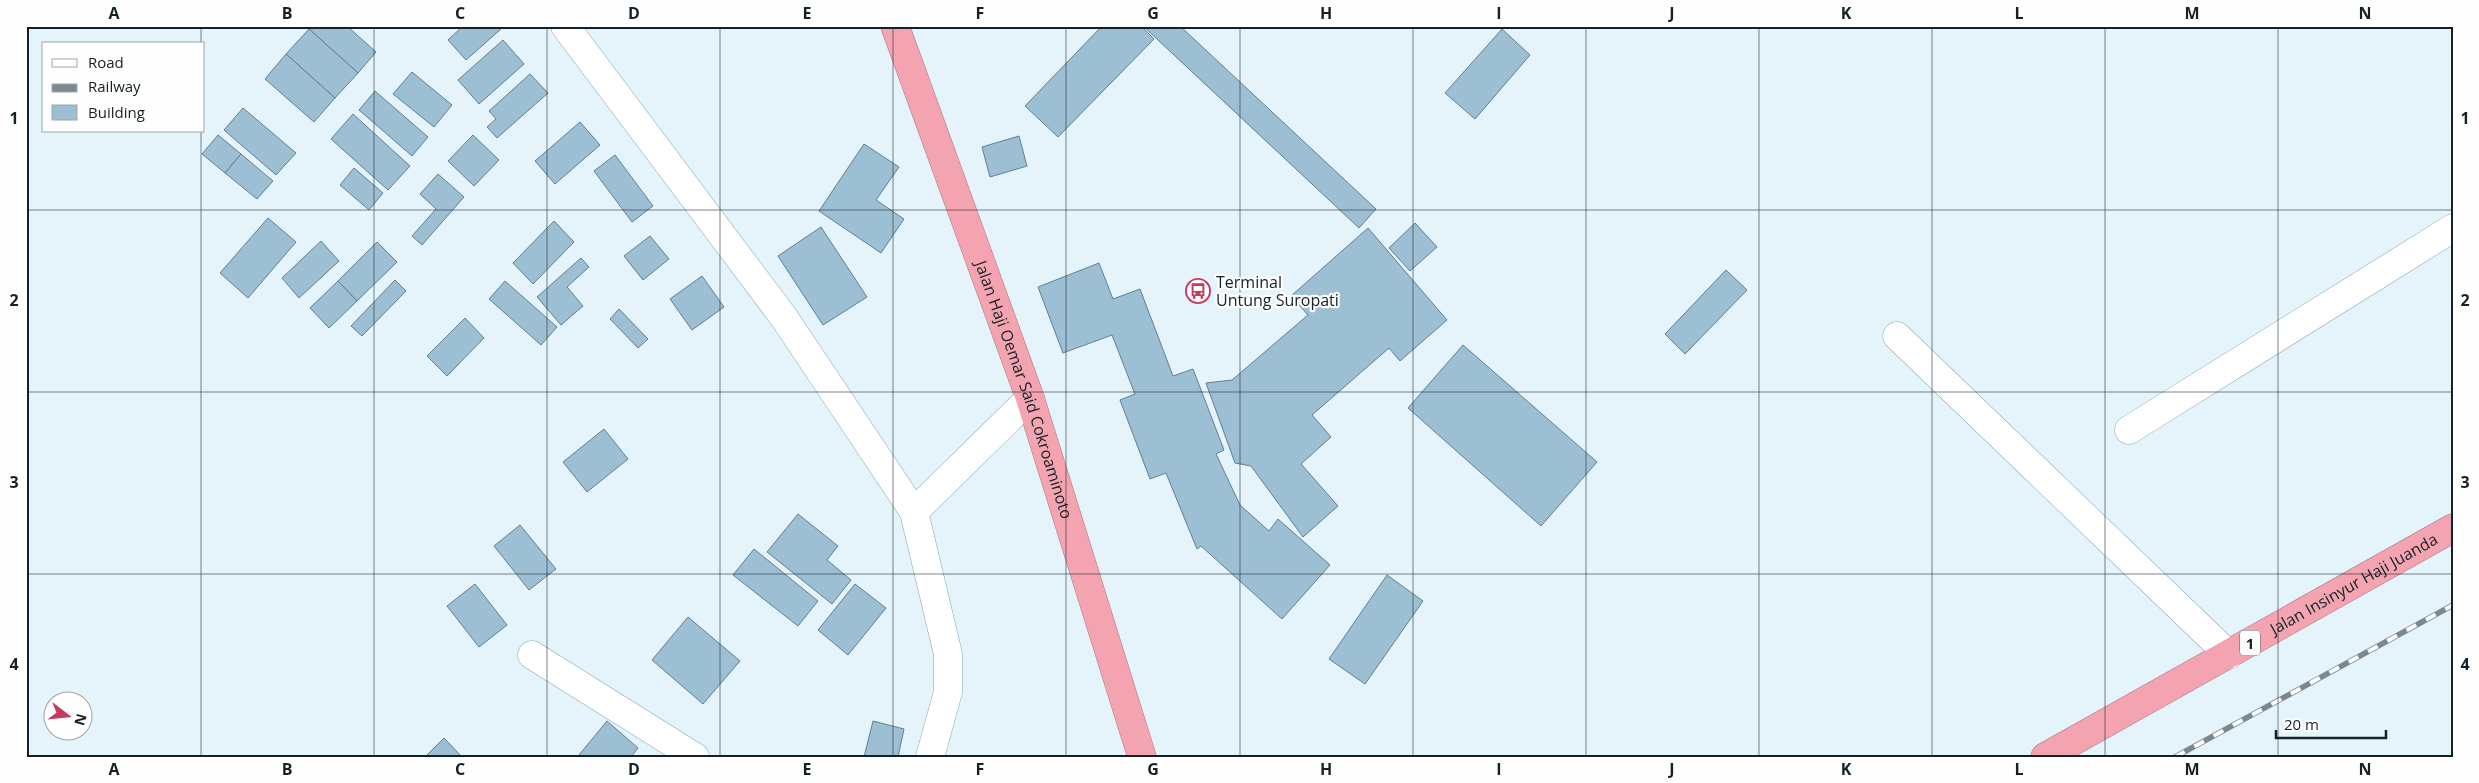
<svg xmlns="http://www.w3.org/2000/svg" width="2479" height="783" font-family="'Open Sans',sans-serif">
<style>
.building{fill:#9dbfd3;stroke:#608093}
.lines{fill:none;stroke-linecap:round;stroke-linejoin:round}
.street-casing{stroke:#86a7bb;stroke-width:29}
.highway-casing{stroke:#a67680;stroke-width:29}
.street{stroke:#fff;stroke-width:28}
.highway{stroke:#f4a4b0;stroke-width:28}
.rail-casing{stroke:#7a888f;stroke-width:5.5}
.rail{stroke:#fefefe;stroke-width:4;stroke-dasharray:11;stroke-linecap:butt}
.grid{fill:none;stroke:#142128;stroke-width:1;stroke-opacity:0.55}
.labels{text-anchor:middle;dominant-baseline:central;stroke-width:4.5;stroke-linejoin:round;paint-order:stroke}
.shield{fill:#fefefe;stroke:#5a6368;stroke-width:1}
.shield-label{font-size:15px;font-weight:bold;fill:#142128}
.poi-label{font-size:16px;fill:#142128;stroke:#fefefe;text-anchor:start}
.street-label{font-size:16px;fill:#142128;stroke:#fefefe}
.neatline{fill:none;stroke:#142128;stroke-width:2}
.grid-label{font-size:16px;text-anchor:middle;font-weight:bold;fill:#142128}
</style>
<rect width="100%" height="100%" fill="#e5f3fb"/>
<g class="building">
<polygon points="311,26 347,26 376,52 358,73 309,29"/>
<polygon points="463,26 499,26 501,29 466,60 448,40"/>
<polygon points="1102,26 1141,26 1154,39 1058,137 1025,106"/>
<polygon points="1143,26 1180,26 1376,209 1359,228"/>
<polygon points="309,29 358,73 335,98 286,54"/>
<polygon points="1502,29 1530,55 1475,119 1445,93"/>
<polygon points="503,40 524,64 479,104 458,80"/>
<polygon points="286,54 335,98 314,122 265,79"/>
<polygon points="412,72 452,105 434,127 393,94"/>
<polygon points="530,74 548,93 497,138 487,127 496,119 489,111"/>
<polygon points="375,91 428,137 412,156 359,110"/>
<polygon points="243,108 296,153 276,175 224,130"/>
<polygon points="353,114 410,166 388,190 331,139"/>
<polygon points="580,122 600,145 555,184 535,161"/>
<polygon points="218,135 241,154 225,173 202,154"/>
<polygon points="473,135 499,160 474,186 448,161"/>
<polygon points="1019,136 1027,166 990,177 982,147"/>
<polygon points="864,144 899,167 876,200 904,219 881,253 819,211"/>
<polygon points="241,154 273,181 257,199 225,173"/>
<polygon points="615,155 653,206 632,222 594,171"/>
<polygon points="354,168 383,193 369,210 340,185"/>
<polygon points="438,174 464,197 422,245 412,236 436,209 420,194"/>
<polygon points="268,218 296,242 248,298 220,273"/>
<polygon points="554,221 574,242 533,284 513,263"/>
<polygon points="1415,223 1437,247 1410,271 1389,248"/>
<polygon points="821,227 867,297 823,325 778,256"/>
<polygon points="1368,228 1447,320 1400,361 1389,348 1312,415 1331,437 1301,464 1338,506 1303,537 1251,466 1235,463 1206,383 1232,380 1308,315 1291,296"/>
<polygon points="650,236 669,259 643,280 624,256"/>
<polygon points="321,241 339,261 299,298 282,278"/>
<polygon points="377,242 397,262 357,301 338,281"/>
<polygon points="581,258 589,267 567,287 583,306 561,325 537,297"/>
<polygon points="1099,263 1113,299 1140,289 1173,376 1193,369 1224,450 1216,454 1240,505 1269,531 1278,519 1330,565 1282,619 1201,546 1197,549 1166,473 1150,479 1120,400 1135,394 1112,335 1063,353 1038,287"/>
<polygon points="1726,270 1747,290 1685,354 1665,334"/>
<polygon points="702,276 724,307 692,330 670,299"/>
<polygon points="395,280 406,291 362,336 351,326"/>
<polygon points="338,281 357,301 329,328 310,308"/>
<polygon points="505,281 557,327 541,345 489,299"/>
<polygon points="619,309 648,339 638,348 610,319"/>
<polygon points="465,318 484,338 447,376 427,356"/>
<polygon points="1463,345 1597,462 1541,526 1408,408"/>
<polygon points="604,429 628,459 587,492 563,462"/>
<polygon points="798,514 838,546 827,560 851,580 832,604 767,552"/>
<polygon points="520,525 556,569 529,590 494,546"/>
<polygon points="754,549 818,601 798,626 733,575"/>
<polygon points="1387,575 1423,601 1365,684 1329,659"/>
<polygon points="475,584 507,625 479,647 447,606"/>
<polygon points="855,584 886,608 848,655 818,630"/>
<polygon points="688,617 740,661 703,704 652,660"/>
<polygon points="607,721 638,748 631,757 581,757 579,755"/>
<polygon points="873,721 904,729 898,757 864,757"/>
<polygon points="444,738 462,757 425,757"/>
</g>
<g class="lines">
<defs>
<g id="street">
<polyline points="565,26 785,319 914,512 948,654 948,692 930,757"/>
<polyline points="1897,336 2229,655"/>
<polyline points="2129,430 2453,228"/>
<polyline points="914,512 1030,398"/>
<polyline points="532,655 695,757"/>
</g>
<g id="highway">
<path id="s1" d="M895,26L1030,398L1142,757"/>
<path id="s2" d="M2045,757L2453,528"/>
</g>
</defs>
<use href="#street" class="street-casing"/>
<use href="#highway" class="highway-casing"/>
<use href="#street" class="street"/>
<use href="#highway" class="highway"/>
<defs>
<polyline id="rail" points="2175,757 2453,605"/>
</defs>
<use href="#rail" class="rail-casing"/>
<use href="#rail" class="rail"/>
</g>
<path class="grid" d="M201,26V44M374,26V757M547,26V757M720,26V757M893,26V757M1066,26V757M1240,26V757M1413,26V757M1586,26V757M1759,26V757M1932,26V757M2105,26V757M2278,26V757M201,131V757M26,210H2453M26,392H2453M26,574H2453"/>
<defs>
<symbol id="bus-ring" viewBox="-11 -11 22 22"><circle r="9.5" fill="#fefefe" stroke="#c8395e" stroke-width="1.5"/><path d="M-5-6H5V4H4V6H2V4H-2V6H-4V4H-5ZM-3.5-4V0h7V-4ZM-3.5 1.2v1.5H-2V1.2ZM2 1.2v1.5H3.5V1.2Z" fill="#c8395e"/></symbol>
</defs>
<g fill-rule="evenodd">
<use href="#bus-ring" x="1184" y="277" width="28" height="28"/>
</g>
<g class="labels">
<rect class="shield" x="2240" y="630.5" width="20" height="25" rx="4"/>
<g class="shield-label">
<text x="2250" y="643">1</text>
</g>
<g class="poi-label">
<text x="1216" y="282">Terminal<tspan x="1216" dy="18">Untung Suropati</tspan></text>
</g>
<g class="street-label">
<text stroke="none"><textPath href="#s1" startOffset="386">Jalan Haji Oemar Said Cokroaminoto</textPath></text>
<text stroke="none"><textPath href="#s2" startOffset="354">Jalan Insinyur Haji Juanda</textPath></text>
</g>
</g>
<rect width="2479" height="783" fill="none" stroke="#fefefe" stroke-width="55"/>
<rect x="42" y="42" width="162" height="90" fill="#fefefe" stroke="#a0a6a8"/>
<rect x="52" y="59" width="25" height="8" fill="#ffffff" stroke="#a0a6a8"/>
<text x="88" y="68" font-size="15" fill="#142128">Road</text>
<rect x="52" y="84" width="25" height="8" fill="#7a888f" stroke="#a0a6a8"/>
<text x="88" y="92" font-size="15" fill="#142128">Railway</text>
<rect x="52" y="105" width="25" height="15" fill="#9dbfd3" stroke="#a0a6a8"/>
<text x="88" y="118" font-size="15" fill="#142128">Building</text>
<g transform="translate(68 716) rotate(106)"><circle r="24" fill="#fefefe" stroke="#a0a6a8"/>
<path d="M0-4L9 19L0 12L-9 19Z" fill="#c8395e"/>
<text y="-8" font-size="14" font-weight="bold" text-anchor="middle" fill="#142128">N</text>
</g>
<path d="M2276 730v8h110v-8" fill="none" stroke="#142128" stroke-width="2.5"/>
<text x="2284" y="730" font-size="15" fill="#142128" stroke="#fefefe" stroke-width="4" paint-order="stroke">20 m</text>
<rect x="28" y="28" width="2424" height="728" class="neatline"/>
<g class="grid-label">
<text x="114" y="19">A</text>
<text x="287" y="19">B</text>
<text x="460" y="19">C</text>
<text x="634" y="19">D</text>
<text x="807" y="19">E</text>
<text x="980" y="19">F</text>
<text x="1153" y="19">G</text>
<text x="1326" y="19">H</text>
<text x="1499" y="19">I</text>
<text x="1672" y="19">J</text>
<text x="1846" y="19">K</text>
<text x="2019" y="19">L</text>
<text x="2192" y="19">M</text>
<text x="2365" y="19">N</text>
<text x="14" y="124">1</text>
<text x="2465" y="124">1</text>
<text x="14" y="306">2</text>
<text x="2465" y="306">2</text>
<text x="14" y="488">3</text>
<text x="2465" y="488">3</text>
<text x="14" y="670">4</text>
<text x="2465" y="670">4</text>
<text x="114" y="775">A</text>
<text x="287" y="775">B</text>
<text x="460" y="775">C</text>
<text x="634" y="775">D</text>
<text x="807" y="775">E</text>
<text x="980" y="775">F</text>
<text x="1153" y="775">G</text>
<text x="1326" y="775">H</text>
<text x="1499" y="775">I</text>
<text x="1672" y="775">J</text>
<text x="1846" y="775">K</text>
<text x="2019" y="775">L</text>
<text x="2192" y="775">M</text>
<text x="2365" y="775">N</text>
</g>
</svg>
